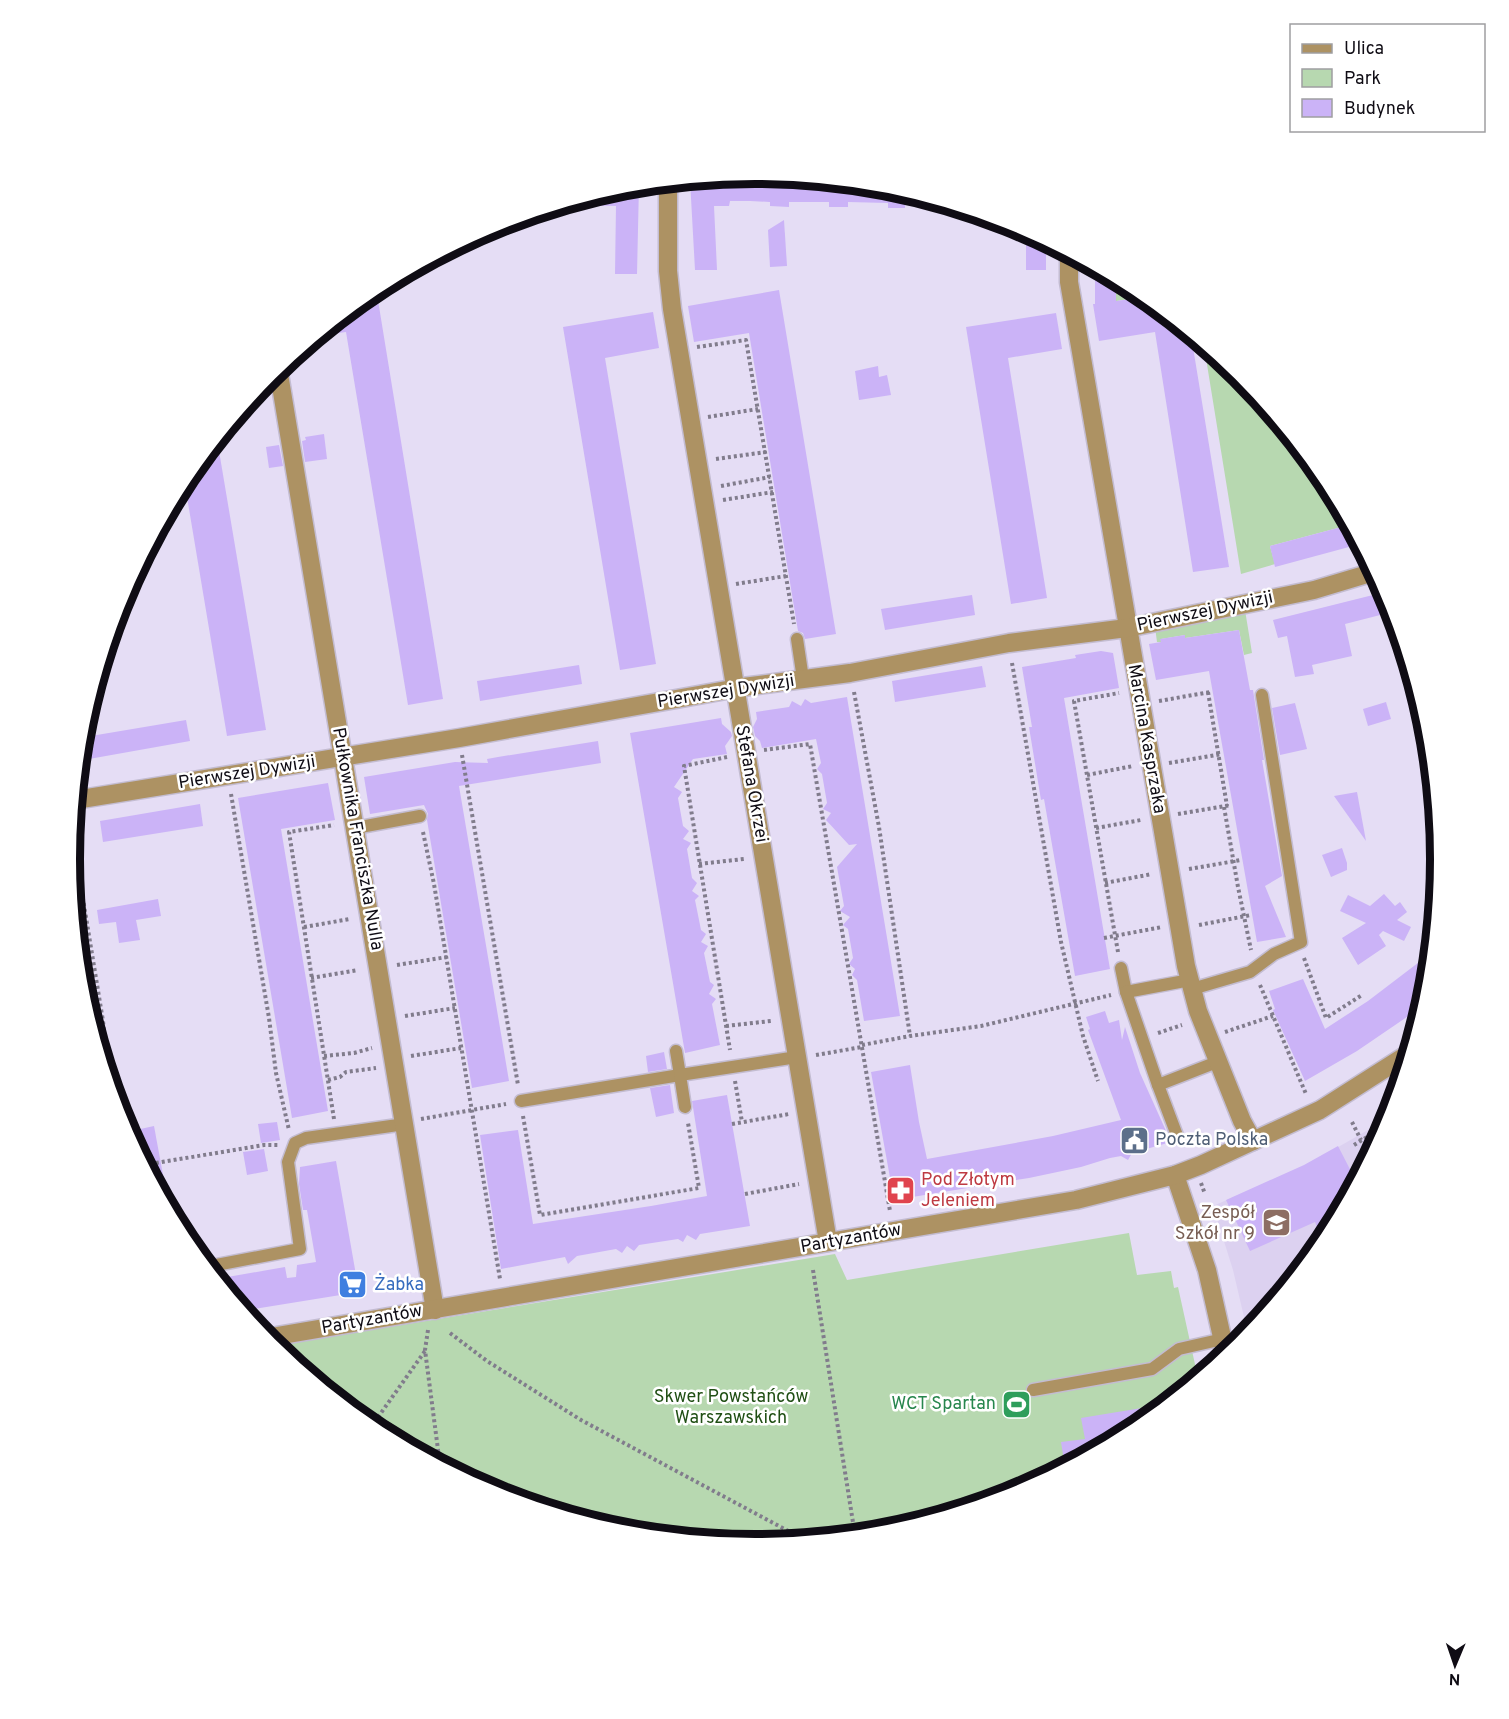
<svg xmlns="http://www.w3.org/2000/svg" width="1509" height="1719" font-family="Overpass,sans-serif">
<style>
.built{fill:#dcd1f0}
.green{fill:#b7d8b0}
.building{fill:#cbb3f7}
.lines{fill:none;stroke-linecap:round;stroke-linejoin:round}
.lane-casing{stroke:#c3bcd1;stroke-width:15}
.street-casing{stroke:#c3bcd1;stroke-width:21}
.path{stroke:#817c8c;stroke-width:4;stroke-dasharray:3 3;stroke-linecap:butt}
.lane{stroke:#ad9263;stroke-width:12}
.street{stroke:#ad9263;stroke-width:18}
.labels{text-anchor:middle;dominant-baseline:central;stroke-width:5;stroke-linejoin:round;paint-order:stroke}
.street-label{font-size:18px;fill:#0f0c14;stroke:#fff}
.service-label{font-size:18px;fill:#4e5e75;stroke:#fff;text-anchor:start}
.health-label{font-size:18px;fill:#be3a42;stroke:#fff;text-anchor:start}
.education-label{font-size:18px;fill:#785e54;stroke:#fff;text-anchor:end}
.shop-label{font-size:18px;fill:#366cbe;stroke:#fff;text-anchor:start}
.park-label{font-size:18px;fill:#204f14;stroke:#fff}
.leisure-label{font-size:18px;fill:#27864d;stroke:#fff;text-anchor:end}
.rim{fill:none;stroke:#0f0c14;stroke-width:8}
</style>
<rect width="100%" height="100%" fill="#e5ddf5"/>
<polygon class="built" points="1389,1118 1324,1241 1248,1334 1233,1270 1213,1206 1305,1166"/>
<g class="green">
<polygon points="1116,279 1144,297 1116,301"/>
<polygon points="1204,346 1239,375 1325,479 1349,525 1270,546 1275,564 1241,574"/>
<polygon points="1245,610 1252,653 1244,655 1239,630 1185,638 1185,635 1161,639 1161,642 1157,642 1155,627"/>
<polygon points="1129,1233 1137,1275 1171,1271 1174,1288 1178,1287 1198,1378 1135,1430 1017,1493 888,1532 754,1545 620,1532 492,1493 373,1429 273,1346 835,1254 847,1280"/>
</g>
<g class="building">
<polygon points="755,174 889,187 912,194 912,203 905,203 905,208 888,208 888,203 848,202 848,207 829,207 829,202 789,202 789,207 770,206 770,202 750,201 730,201 729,206 714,206 717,270 695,270 690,180"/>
<polygon points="639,185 637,274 615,274 616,206 575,205 574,201 621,187"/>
<polygon points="784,220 787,266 770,267 768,230"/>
<polygon points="1026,231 1046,242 1046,270 1026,270"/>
<polygon points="1095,268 1116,279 1116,301 1144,297 1191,335 1229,567 1193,572 1155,332 1099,341 1093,304 1095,304"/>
<polygon points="376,288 443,699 408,705 346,332 317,336"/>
<polygon points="779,290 836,634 805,639 803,633 798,631 749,333 694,342 688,306"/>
<polygon points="653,312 659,348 605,358 656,664 620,670 563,327"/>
<polygon points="1056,313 1062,349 1008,358 1047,598 1011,604 966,327"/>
<polygon points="878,366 879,377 887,375 891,395 859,400 855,371"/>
<polygon points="324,434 327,459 305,462 302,441 306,440 305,437"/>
<polygon points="217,439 266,730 227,736 184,479"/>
<polygon points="279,445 283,466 269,468 266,447"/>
<polygon points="1349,525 1360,544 1275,567 1270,546"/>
<polygon points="1385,592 1392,612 1345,624 1352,656 1312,665 1314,674 1295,677 1287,636 1278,638 1273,620"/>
<polygon points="972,595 975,615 885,630 881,609"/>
<polygon points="1239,630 1250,690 1253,690 1264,760 1262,760 1282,876 1265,886 1286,937 1257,942 1209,671 1156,680 1149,644 1161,642 1160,639 1185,635 1185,638"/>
<polygon points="1101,651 1113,653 1119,688 1064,698 1110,969 1075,976 1044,799 1041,800 1029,727 1032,727 1022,667 1076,658 1075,655"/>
<polygon points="579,665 582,684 480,701 477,681"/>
<polygon points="982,666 986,687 895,702 892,681"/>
<polygon points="847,697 900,1016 864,1021 857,980 852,975 855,969 849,964 853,958 848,929 843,925 850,917 840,911 844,906 837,867 857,844 849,845 826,820 831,813 823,809 827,803 822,774 817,769 821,763 816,739 762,748 760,741 755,736 753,727 757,719 756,712 789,707 792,701 801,706 805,699 811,703"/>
<polygon points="1386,702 1391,719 1368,726 1363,709"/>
<polygon points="1295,703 1307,749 1280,755 1272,708"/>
<polygon points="721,718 722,724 731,732 732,736 725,746 727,754 693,759 674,787 682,792 678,798 683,826 689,831 683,839 691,843 687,849 692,878 697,883 692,891 699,896 695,900 701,930 706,934 701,942 708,946 704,953 710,982 714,985 709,994 716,999 712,1004 720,1045 685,1053 630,733"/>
<polygon points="186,720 190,741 89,759 85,737"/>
<polygon points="598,741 601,763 459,786 509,1081 472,1088 427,820 428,814 424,805 370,814 364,777 455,762 488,763 487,759 498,757"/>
<polygon points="328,783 335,820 281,829 328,1111 292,1118 238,798"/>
<polygon points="1357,792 1366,841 1334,796"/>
<polygon points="200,804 203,826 103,842 100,821"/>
<polygon points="1342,848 1347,863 1347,870 1331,877 1322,855"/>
<polygon points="1384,894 1395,906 1400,902 1407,912 1397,920 1411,927 1404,941 1383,931 1379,935 1386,946 1358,965 1342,938 1366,923 1340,911 1348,895 1370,906"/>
<polygon points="158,899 161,916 136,920 140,940 119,943 116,922 99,924 97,910"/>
<polygon points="1431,953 1427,994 1423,1006 1357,1051 1305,1081 1273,1010 1275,1009 1269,991 1303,979 1325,1029 1368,1001"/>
<polygon points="1105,1011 1109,1023 1119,1020 1122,1040 1125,1027 1140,1073 1171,1142 1132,1153 1128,1160 1121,1156 1110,1158 1081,1167 1029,1178 894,1200 871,1072 910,1065 919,1122 927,1159 1053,1136 1121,1120 1088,1030 1090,1029 1086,1017"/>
<polygon points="664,1052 667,1069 648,1072 646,1056"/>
<polygon points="670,1085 674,1113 656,1117 650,1088"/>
<polygon points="727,1095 750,1226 700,1234 696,1240 687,1235 683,1242 678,1239 639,1245 634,1251 627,1246 622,1253 616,1249 577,1256 568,1264 565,1257 501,1269 480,1135 518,1130 533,1224 651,1206 707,1196 692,1101"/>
<polygon points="277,1122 280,1140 261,1143 258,1124"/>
<polygon points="154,1126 168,1202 165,1203 140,1156 136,1130"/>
<polygon points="1338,1146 1356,1181 1323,1242 1315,1222 1250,1251 1226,1200 1304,1165"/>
<polygon points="264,1149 268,1171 247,1175 243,1152"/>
<polygon points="336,1161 359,1292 242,1311 216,1279 285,1267 287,1278 296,1277 297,1265 316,1262 307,1210 303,1210 299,1184 300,1167"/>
<polygon points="1166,1404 1135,1430 1065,1467 1061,1442 1085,1439 1081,1418"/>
</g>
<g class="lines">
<defs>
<g id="lane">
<polyline points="797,639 803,679"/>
<polyline points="355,828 420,816"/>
<polyline points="1121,968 1126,992"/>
<polyline points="1192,989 1250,972 1274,954 1301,942 1262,695"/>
<polyline points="1158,1085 1126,992 1190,980"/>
<polyline points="521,1101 680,1075 676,1051"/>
<polyline points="685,1107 680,1075 797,1057"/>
<polyline points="1178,1138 1158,1085 1217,1062"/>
<polyline points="206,1267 300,1249 288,1162 295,1143 306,1138 405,1124"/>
<polyline points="1033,1390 1152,1369 1179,1349 1223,1339"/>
</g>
<g id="street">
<polyline points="668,183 668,271 672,309 828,1242"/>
<polyline points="1069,254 1069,282 1186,966 1198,1011 1242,1121 1253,1141"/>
<polyline points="278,368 435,1310"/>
<polyline points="75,800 459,738 743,687 850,673 1009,643 1127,628 1314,590 1374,572"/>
<polyline points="1175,1175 1207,1270 1226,1355"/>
<polyline points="265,1338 1076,1200 1175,1175 1201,1165 1320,1110 1408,1054"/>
</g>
</defs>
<use href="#lane" class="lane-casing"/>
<use href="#street" class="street-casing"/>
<g class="path">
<polyline points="697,347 746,340 794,624"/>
<polyline points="708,417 758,409"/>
<polyline points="716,459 766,452"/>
<polyline points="721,486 770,477"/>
<polyline points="723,500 773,492"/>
<polyline points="736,584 786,576"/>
<polyline points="1012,663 1061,942 1083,1036 1098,1081"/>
<polyline points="854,692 879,827 910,1036"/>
<polyline points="1208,692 1227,806"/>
<polyline points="1159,701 1210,692"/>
<polyline points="764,750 810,744 890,1211"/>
<polyline points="462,755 518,1085"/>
<polyline points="727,757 684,766 730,1050"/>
<polyline points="1169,763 1222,754"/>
<polyline points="1087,775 1133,766"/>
<polyline points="231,794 269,1018 276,1073 289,1130"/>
<polyline points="1224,807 1238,887 1251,950"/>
<polyline points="1178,814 1231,805"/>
<polyline points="1096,828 1141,820"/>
<polyline points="72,832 103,1021 108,1068 122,1123"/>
<polyline points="423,832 434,884 500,1279"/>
<polyline points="699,864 744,859"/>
<polyline points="1189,869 1241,860"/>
<polyline points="1105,883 1152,874"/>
<polyline points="1199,925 1251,915"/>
<polyline points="304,927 350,919"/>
<polyline points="1104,938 1162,927"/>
<polyline points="1118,952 1074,701 1119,693"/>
<polyline points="1304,958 1326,1018 1362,995"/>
<polyline points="397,965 447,957"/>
<polyline points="311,978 358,970"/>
<polyline points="1260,985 1306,1094"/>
<polyline points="405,1016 455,1008"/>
<polyline points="726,1026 771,1021"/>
<polyline points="1225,1032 1273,1016"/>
<polyline points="1158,1033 1182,1025"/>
<polyline points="862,1045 910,1036 981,1026 1111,995"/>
<polyline points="816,1055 862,1047"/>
<polyline points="324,1056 354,1053 372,1048"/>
<polyline points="411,1056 461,1048"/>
<polyline points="328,1080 340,1077 346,1072 376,1068"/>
<polyline points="735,1081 742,1122"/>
<polyline points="523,1116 540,1215 699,1188 688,1123"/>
<polyline points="334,1119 289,832 334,825"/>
<polyline points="421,1119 506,1104"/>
<polyline points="1352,1122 1361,1140"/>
<polyline points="732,1124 789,1114"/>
<polyline points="1354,1145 1385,1126"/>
<polyline points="144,1165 264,1145 278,1145"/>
<polyline points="1201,1183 1205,1194"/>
<polyline points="745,1194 799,1184"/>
<polyline points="813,1270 855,1535"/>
<polyline points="428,1330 425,1350 440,1465"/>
<polyline points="450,1333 487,1361 581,1420 805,1540"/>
<polyline points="371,1427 425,1351"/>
</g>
<use href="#lane" class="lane"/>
<use href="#street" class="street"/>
</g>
<defs>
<symbol id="civic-square" viewBox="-11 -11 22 22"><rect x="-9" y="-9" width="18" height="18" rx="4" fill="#5c6f8a" stroke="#fff"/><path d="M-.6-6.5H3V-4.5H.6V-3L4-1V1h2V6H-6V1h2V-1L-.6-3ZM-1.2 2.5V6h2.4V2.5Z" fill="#fff"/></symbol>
<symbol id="pharmacy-square" viewBox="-11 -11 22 22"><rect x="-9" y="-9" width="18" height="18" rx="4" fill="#e0444e" stroke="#fff"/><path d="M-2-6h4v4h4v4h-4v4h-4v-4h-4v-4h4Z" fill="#fff"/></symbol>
<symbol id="school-square" viewBox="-11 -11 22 22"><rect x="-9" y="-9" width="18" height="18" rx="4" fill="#8d6e63" stroke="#fff"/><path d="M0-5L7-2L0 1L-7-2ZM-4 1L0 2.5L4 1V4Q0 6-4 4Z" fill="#fff"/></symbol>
<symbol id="supermarket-square" viewBox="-11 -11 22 22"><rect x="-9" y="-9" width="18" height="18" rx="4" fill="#3f7fe0" stroke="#fff"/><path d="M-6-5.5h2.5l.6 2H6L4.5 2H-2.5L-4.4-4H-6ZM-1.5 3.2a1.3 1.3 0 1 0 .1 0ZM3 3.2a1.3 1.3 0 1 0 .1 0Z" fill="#fff"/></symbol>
<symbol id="stadium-square" viewBox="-11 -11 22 22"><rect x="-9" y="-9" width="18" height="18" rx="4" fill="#2e9e5b" stroke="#fff"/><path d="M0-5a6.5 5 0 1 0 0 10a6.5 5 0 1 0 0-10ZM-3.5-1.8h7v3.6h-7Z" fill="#fff"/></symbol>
</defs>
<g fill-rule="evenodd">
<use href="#civic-square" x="1118" y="1124" width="33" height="33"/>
<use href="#pharmacy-square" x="884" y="1174" width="33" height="33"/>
<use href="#school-square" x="1260" y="1206" width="33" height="33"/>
<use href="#supermarket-square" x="336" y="1268" width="33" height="33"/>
<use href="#stadium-square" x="1000" y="1388" width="33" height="33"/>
</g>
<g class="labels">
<g class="street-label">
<text transform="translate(1205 612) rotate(-12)">Pierwszej Dywizji</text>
<text transform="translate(726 692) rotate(-9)">Pierwszej Dywizji</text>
<text transform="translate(1146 739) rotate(80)">Marcina Kasprzaka</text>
<text transform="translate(247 773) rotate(-9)">Pierwszej Dywizji</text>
<text transform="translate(751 784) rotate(80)">Stefana Okrzei</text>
<text transform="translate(357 839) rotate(80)">Pułkownika Franciszka Nulla</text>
<text transform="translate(851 1239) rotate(-10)">Partyzantów</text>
<text transform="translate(372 1320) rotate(-10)">Partyzantów</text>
</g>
<g class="service-label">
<text x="1155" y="1140">Poczta Polska</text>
</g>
<g class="health-label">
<text x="921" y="1180">Pod Złotym<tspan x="921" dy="21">Jeleniem</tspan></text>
</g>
<g class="education-label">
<text x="1255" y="1213">Zespół<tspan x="1255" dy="21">Szkół nr 9</tspan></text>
</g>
<g class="shop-label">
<text x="374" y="1285">Żabka</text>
</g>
<g class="park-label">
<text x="731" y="1397">Skwer Powstańców<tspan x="731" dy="21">Warszawskich</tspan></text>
</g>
<g class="leisure-label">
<text x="996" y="1404">WCT Spartan</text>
</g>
</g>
<path d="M0 0H1509V1719H0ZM80 859a675 675 0 1 1 1350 0a675 675 0 1 1-1350 0Z" fill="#fff" fill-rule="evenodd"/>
<path class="rim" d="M80 859a675 675 0 1 1 1350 0a675 675 0 1 1-1350 0Z"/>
<rect x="1290" y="24" width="195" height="108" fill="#ffffff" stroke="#9f9ea1" stroke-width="1.5"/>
<rect x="1302" y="44" width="30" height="9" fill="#ad9263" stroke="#9f9ea1" stroke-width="1.5"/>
<text x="1344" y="54" font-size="18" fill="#0f0c14">Ulica</text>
<rect x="1302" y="69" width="30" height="18" fill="#b7d8b0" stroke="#9f9ea1" stroke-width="1.5"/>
<text x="1344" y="84" font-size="18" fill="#0f0c14">Park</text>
<rect x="1302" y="99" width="30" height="18" fill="#cbb3f7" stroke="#9f9ea1" stroke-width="1.5"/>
<text x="1344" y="114" font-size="18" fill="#0f0c14">Budynek</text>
<g transform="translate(1455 1665) rotate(182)" stroke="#ffffff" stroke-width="4.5" paint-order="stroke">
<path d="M0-4.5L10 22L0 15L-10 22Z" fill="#0f0c14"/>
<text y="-9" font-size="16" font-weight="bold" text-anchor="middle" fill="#0f0c14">N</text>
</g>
</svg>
